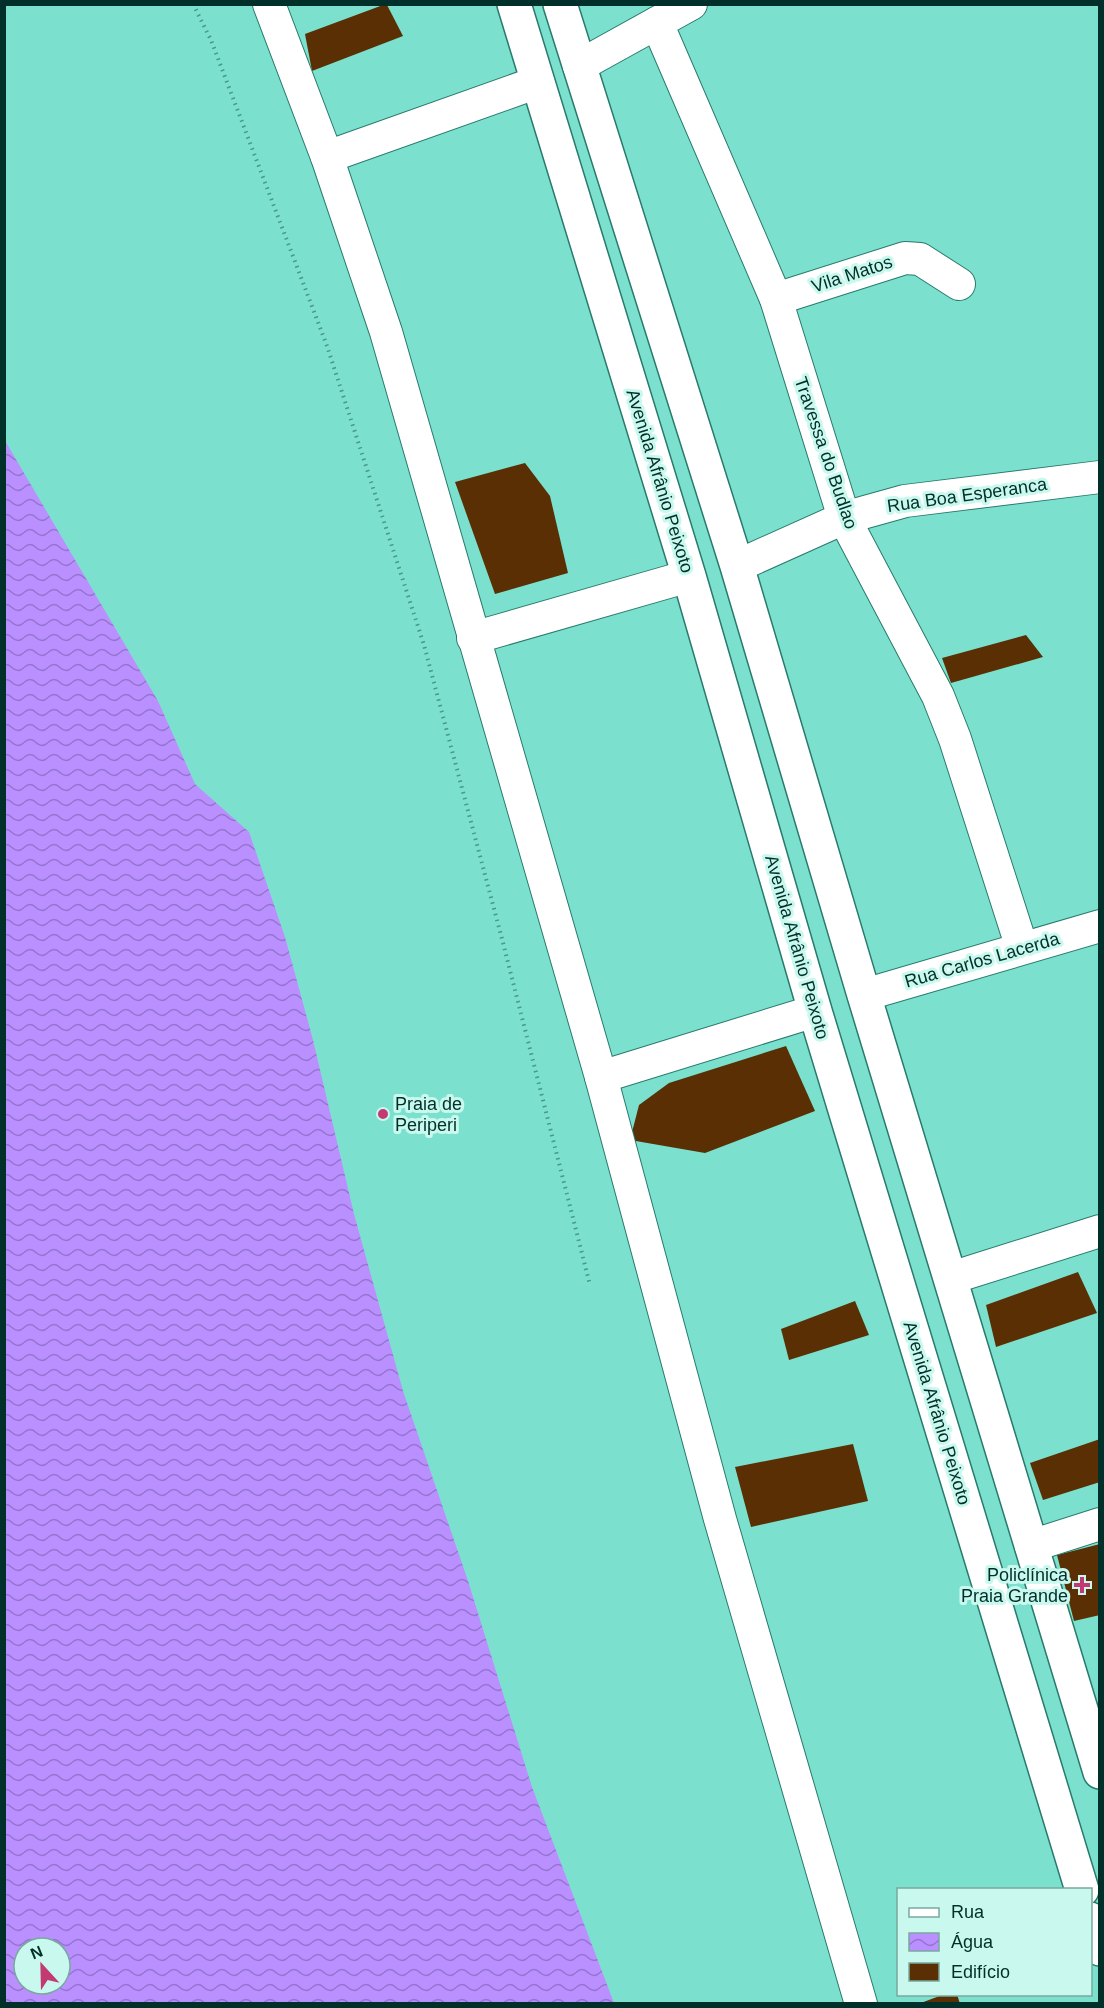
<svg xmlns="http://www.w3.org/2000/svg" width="1104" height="2008" font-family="Helvetica,sans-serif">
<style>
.water{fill:url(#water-waves);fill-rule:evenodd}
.building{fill:#592f03}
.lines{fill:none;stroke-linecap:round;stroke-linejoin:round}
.street-casing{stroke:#297a6c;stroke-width:34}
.primary-casing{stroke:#297a6c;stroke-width:36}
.path{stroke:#49988a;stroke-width:4;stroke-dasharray:1.5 4.5;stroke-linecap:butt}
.street{stroke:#fff;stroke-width:32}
.primary{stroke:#fff;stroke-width:33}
.poi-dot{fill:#c33971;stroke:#c9f8ee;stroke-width:2}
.labels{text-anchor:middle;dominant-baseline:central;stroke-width:6;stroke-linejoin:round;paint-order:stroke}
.street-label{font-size:18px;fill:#003029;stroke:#c9f8ee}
.poi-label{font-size:18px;fill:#003029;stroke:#c9f8ee;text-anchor:start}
</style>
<defs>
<pattern id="water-waves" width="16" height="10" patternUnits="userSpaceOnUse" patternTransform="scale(1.5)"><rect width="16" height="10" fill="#ba8fff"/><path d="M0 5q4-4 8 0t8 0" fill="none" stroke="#9575ce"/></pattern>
</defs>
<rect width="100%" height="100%" fill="#7be1ce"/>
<path class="water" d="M4,439L158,701L195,784L249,832L285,937L313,1040L354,1214L403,1391L468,1581L532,1787L614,2003H5ZM24,1948H60V1984H24Z"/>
<g class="building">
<polygon points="383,5 387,5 403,36 312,71 305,34"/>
<polygon points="525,463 550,496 568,573 495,594 455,482"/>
<polygon points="1026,635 1043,657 951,683 942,658"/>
<polygon points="786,1046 815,1111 705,1153 630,1140 639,1105 669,1083"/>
<polygon points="1078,1272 1097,1313 996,1347 986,1305"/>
<polygon points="855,1301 869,1335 789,1360 781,1329"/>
<polygon points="1100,1439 1100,1482 1043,1500 1030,1463"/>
<polygon points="853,1444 868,1501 751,1527 735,1467"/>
<polygon points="1100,1544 1100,1615 1074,1621 1057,1555"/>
<polygon points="945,1994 957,1994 960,2004 918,2004"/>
</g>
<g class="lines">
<defs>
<g id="street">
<polyline points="269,4 327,157 386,332 601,1077 720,1519 861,2004"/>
<polyline points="657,23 776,299 844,518 938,696 955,739 1022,948"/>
<polyline points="579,66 691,4"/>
<polyline points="327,157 538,82"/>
<polyline points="776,299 905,258 920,259 959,284"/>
<polyline points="737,566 844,518 905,501 1100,477"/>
<polyline points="473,638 689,576"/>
<polyline points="864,995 1100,926"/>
<polyline points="601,1077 815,1011"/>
<polyline points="951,1278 1100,1231"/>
<polyline points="1031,1546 1100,1524"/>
</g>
<g id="primary">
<polyline points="514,4 689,576 815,1011 1082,1890"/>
<polyline points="560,4 737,566 864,995 1100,1772"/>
<polyline points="1090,1919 1100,1949"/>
</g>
</defs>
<use href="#street" class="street-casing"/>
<use href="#primary" class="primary-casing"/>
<polyline class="path" points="193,4 211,40 327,346 424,645 501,935 590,1285"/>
<use href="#street" class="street"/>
<use href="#primary" class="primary"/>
</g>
<g class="poi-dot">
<circle cx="383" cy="1114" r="6"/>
<path d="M1079 1576h6v6h6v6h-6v6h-6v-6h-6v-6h6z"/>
</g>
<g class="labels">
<g class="street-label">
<text transform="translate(852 274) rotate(-18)">Vila Matos</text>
<text transform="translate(826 453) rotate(71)">Travessa do Budlao</text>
<text transform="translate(660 481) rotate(73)">Avenida Afrânio Peixoto</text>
<text transform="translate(967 495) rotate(-8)">Rua Boa Esperanca</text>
<text transform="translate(797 947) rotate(74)">Avenida Afrânio Peixoto</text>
<text transform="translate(982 960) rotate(-16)">Rua Carlos Lacerda</text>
<text transform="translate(937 1413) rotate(73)">Avenida Afrânio Peixoto</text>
</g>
<g class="poi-label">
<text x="395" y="1104">Praia de<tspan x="395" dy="21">Periperi</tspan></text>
<text x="1068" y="1575" text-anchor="end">Policlínica<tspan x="1068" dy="21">Praia Grande</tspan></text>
</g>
</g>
<rect width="1104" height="2008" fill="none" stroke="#003029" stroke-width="12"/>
<rect x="897" y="1888" width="195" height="108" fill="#c9f8ee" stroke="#79a89f" stroke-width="1.5"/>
<rect x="909" y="1908" width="30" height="9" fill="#ffffff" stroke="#79a89f" stroke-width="1.5"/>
<text x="951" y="1918" font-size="18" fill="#003029">Rua</text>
<rect x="909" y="1933" width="30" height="18" fill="url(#water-waves)" stroke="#79a89f" stroke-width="1.5"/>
<text x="951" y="1948" font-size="18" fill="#003029">Água</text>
<rect x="909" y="1963" width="30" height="18" fill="#592f03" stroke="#79a89f" stroke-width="1.5"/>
<text x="951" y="1978" font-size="18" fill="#003029">Edifício</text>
<g transform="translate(42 1966) rotate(338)"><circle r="28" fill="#c9f8ee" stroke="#79a89f" stroke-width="1.5"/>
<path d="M0-4.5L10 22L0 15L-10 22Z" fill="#c33971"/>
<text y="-9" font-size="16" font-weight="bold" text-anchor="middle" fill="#003029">N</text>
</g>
</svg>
